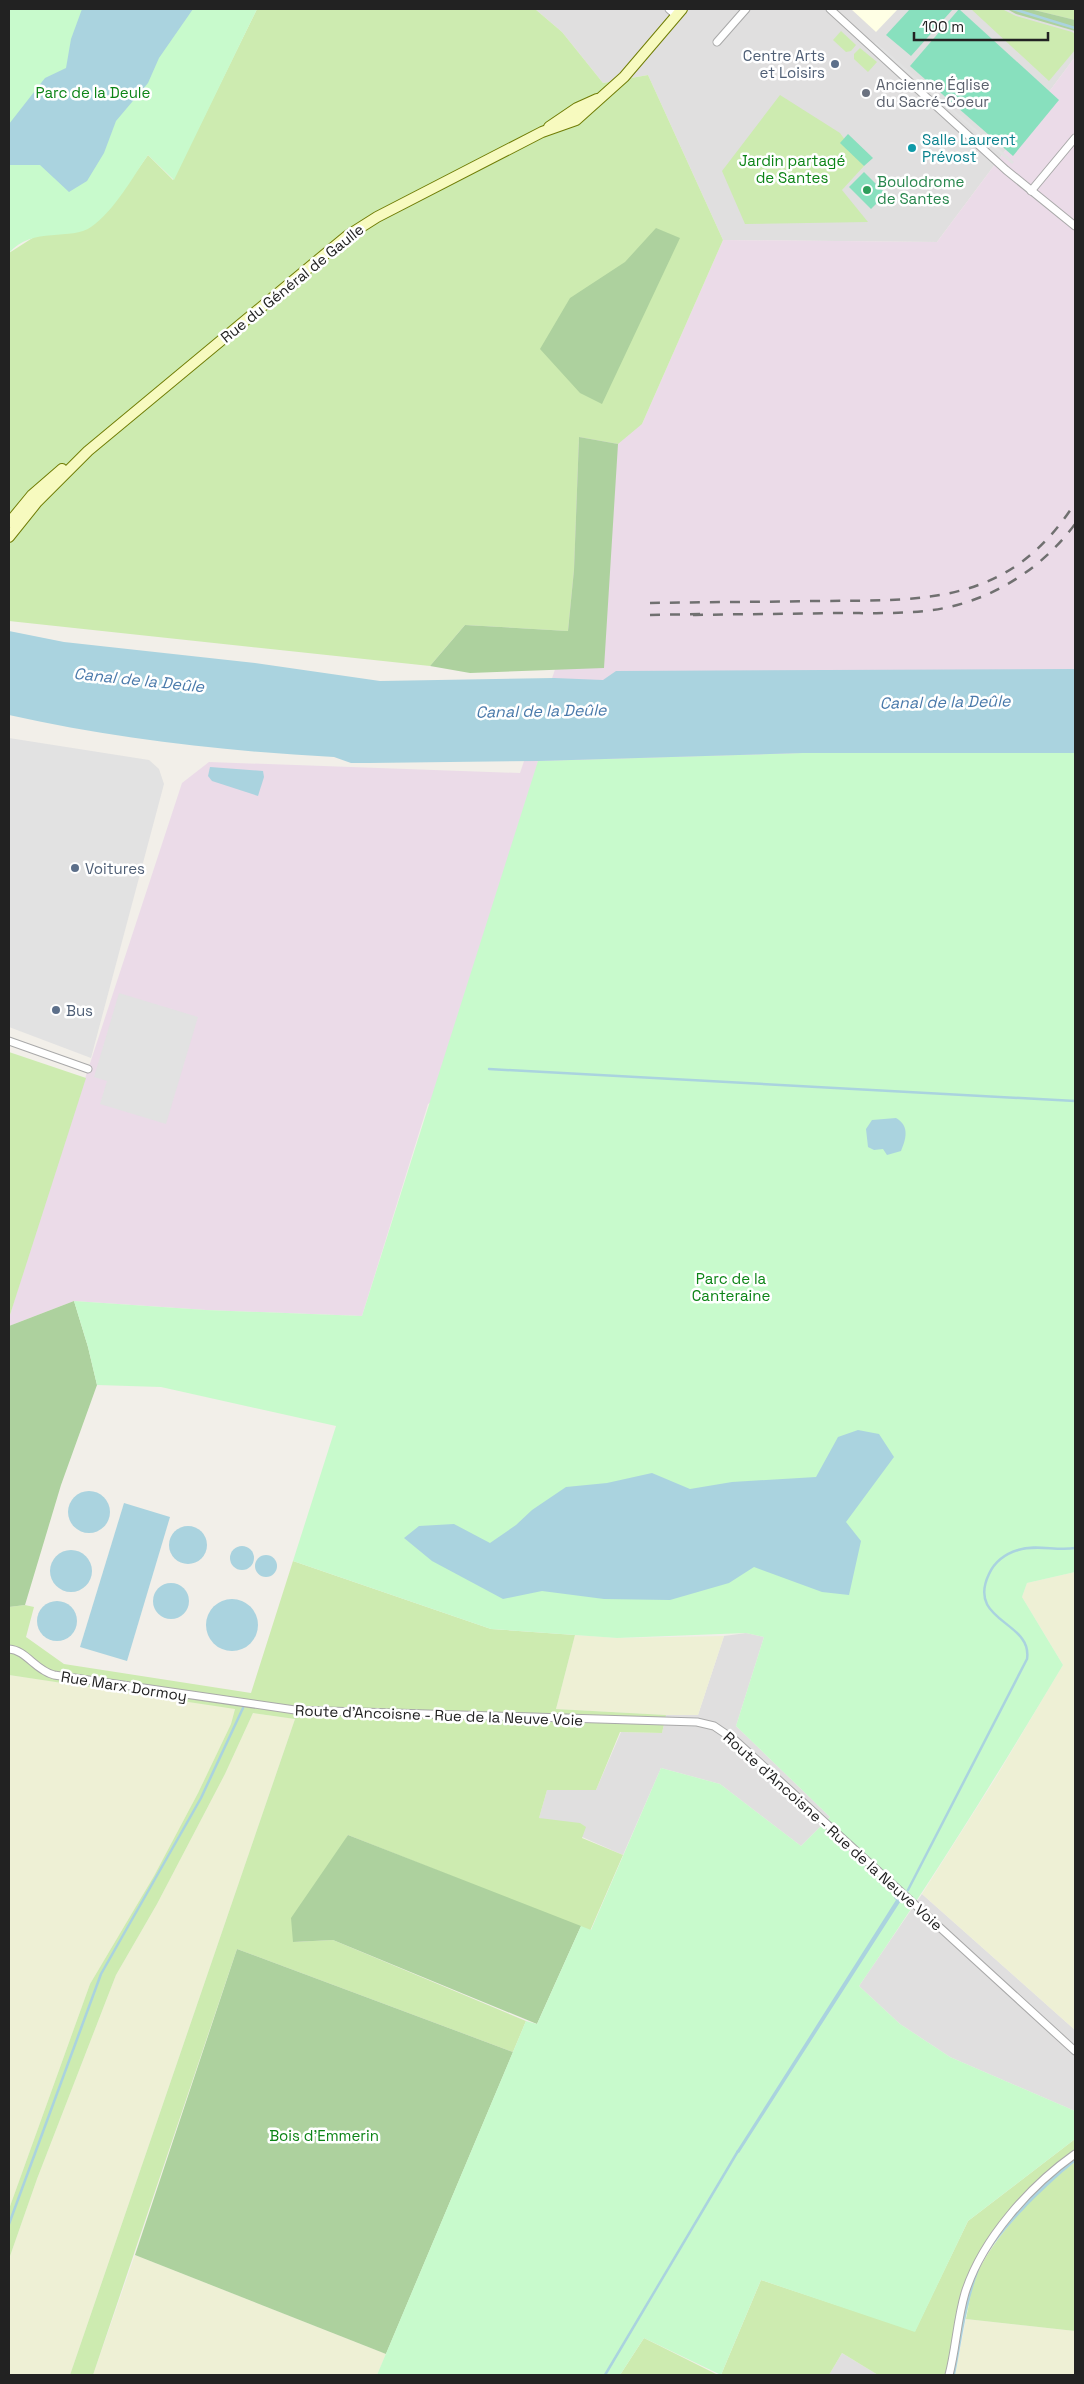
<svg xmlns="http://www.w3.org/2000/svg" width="1084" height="2384" font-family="'Space Grotesk',sans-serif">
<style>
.residential{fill:#e0dfdf}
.industrial{fill:#ebdbe8}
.education{fill:#ffffe5}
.farmland{fill:#eef0d5}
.grass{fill:#cdebb0}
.forest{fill:#add19e}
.park{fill:#c8facc}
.pitch{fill:#88e0be}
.parking{fill:#e2e2e2}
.water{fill:#aad3df}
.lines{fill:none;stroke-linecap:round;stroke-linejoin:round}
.stream{stroke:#aad3df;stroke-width:2.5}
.street-casing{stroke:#a9a9a9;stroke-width:9}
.secondary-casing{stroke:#707d05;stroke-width:12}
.street{stroke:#fff;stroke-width:7}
.secondary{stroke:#f7fabf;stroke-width:10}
.rail{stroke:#707070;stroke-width:2.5;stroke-dasharray:10 10;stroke-linecap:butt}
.service-dot{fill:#5c6f8a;stroke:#fff;stroke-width:2}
.worship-dot{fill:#6b7280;stroke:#fff;stroke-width:2}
.culture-dot{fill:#0f9aa8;stroke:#fff;stroke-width:2}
.leisure-dot{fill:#2e9e5b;stroke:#fff;stroke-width:2}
.labels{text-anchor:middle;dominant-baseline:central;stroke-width:5;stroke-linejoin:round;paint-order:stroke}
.service-label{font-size:15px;fill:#4e5e75;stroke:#fff;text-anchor:start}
.worship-label{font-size:15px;fill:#5b616d;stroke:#fff;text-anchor:start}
.park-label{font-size:15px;fill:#0c8416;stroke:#fff}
.culture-label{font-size:15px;fill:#0d838f;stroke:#fff;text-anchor:start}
.leisure-label{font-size:15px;fill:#27864d;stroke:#fff;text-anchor:start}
.street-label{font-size:15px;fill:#222;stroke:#fff}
.water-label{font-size:16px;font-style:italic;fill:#4a7aab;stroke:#fff}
</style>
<rect width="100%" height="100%" fill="#f2efe9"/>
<g class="residential">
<polygon points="535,9 1075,9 1075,57 937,242 723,240 648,75 603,83 562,32"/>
<polygon points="746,1633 764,1637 736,1726 830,1817 801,1846 720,1784 661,1768 623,1855 539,1818 547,1790 596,1790 621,1732 662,1733 666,1715 698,1715 724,1636"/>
<polygon points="922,1894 1075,2030 1075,2111 950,2057 900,2024 859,1986"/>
<polygon points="842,2353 878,2375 829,2375"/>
</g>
<polygon class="industrial" points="1075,57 1075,725 428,1104 362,1316 206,1310 74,1301 9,1326 9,1318 37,1225 182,783 209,762 520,773 568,631 579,437 642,424 723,240 937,242"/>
<polygon class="education" points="851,9 898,9 876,32"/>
<g class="farmland">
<polygon points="1075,1572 1075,2030 922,1894 995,1779 1063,1665 1022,1597 1027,1583"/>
<polygon points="575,1635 617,1638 724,1636 698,1715 666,1715 556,1709"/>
<polygon points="9,1675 235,1708 231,1724 198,1793 154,1876 90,1984 9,2209"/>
<polygon points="253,1713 295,1719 70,2375 9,2375 9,2259 37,2179 116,1975 157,1904 225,1774"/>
<polygon points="135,2255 386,2354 377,2375 93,2375"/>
<polygon points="966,2319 1075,2331 1075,2375 955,2375"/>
</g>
<g class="grass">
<polygon points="257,9 535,9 562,32 603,83 648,75 723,240 642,424 618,444 579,437 574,570 568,631 465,625 430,666 9,621 9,253 34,237 47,234 71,233 115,202 148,155 173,180"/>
<polygon points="971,9 1002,9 1016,16 1072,32 1075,34 1075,50 1049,81"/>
<polygon points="1030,9 1075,9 1075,20"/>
<polygon points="841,31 856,45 851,51 846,52 833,40"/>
<polygon points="860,48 877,62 868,72 854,59 854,54"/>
<polygon points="780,95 840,133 864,166 842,190 868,222 745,224 722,171"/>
<polygon points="9,1052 86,1078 9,1318"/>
<polygon points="293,1561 491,1629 575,1635 556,1709 666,1715 662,1733 620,1732 596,1790 547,1790 539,1818 580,1823 586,1827 582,1838 623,1855 590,1931 348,1835 293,1942 333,1940 526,2021 513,2052 237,1949 93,2375 70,2375 295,1719 253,1713 225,1774 157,1904 116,1975 37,2179 9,2259 9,2209 90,1984 154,1876 198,1793 231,1724 235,1709 9,1675 9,1607 25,1605 34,1607 26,1637 64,1664 251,1693"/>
<polygon points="1075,2139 1075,2158 1041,2188 1011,2220 992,2243 979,2264 951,2375 878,2375 842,2353 829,2375 721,2375 761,2280 915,2331 968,2221"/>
<path d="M1075,2162V2331L966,2319C970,2301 972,2280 982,2264C1001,2229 1043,2186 1075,2162Z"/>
<polygon points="644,2338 718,2375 620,2375"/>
</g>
<g class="forest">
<polygon points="1007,9 1030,9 1075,20 1075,31 1016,14"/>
<polygon points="656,228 680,238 602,404 580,393 540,349 570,298 625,262"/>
<polygon points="579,437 618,444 604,668 470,673 430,666 465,625 568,631 574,570"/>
<polygon points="74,1301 88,1347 97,1385 61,1485 25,1605 9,1607 9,1326"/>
<polygon points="348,1835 581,1926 537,2024 333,1940 293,1942 291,1918"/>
<polygon points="237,1949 513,2052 386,2354 135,2255"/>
</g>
<g class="park">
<path d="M9,9H257L174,180L148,155C132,178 115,210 91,227C72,241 32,226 9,253Z"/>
<path d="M803,753H1075V1572L1027,1583L1022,1597L1063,1665C998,1774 931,1882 859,1986L900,2024L950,2057L1075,2111V2139L968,2221L915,2332L761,2280L721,2375L644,2338L620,2375H377L526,2021L537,2024L581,1926L591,1930L661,1768L720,1784L801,1846L830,1817L736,1726L764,1637L746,1633L617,1638L491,1629L293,1561L336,1426L161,1387L97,1385L88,1347L74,1301L206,1310L362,1316L538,761Z"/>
</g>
<g class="pitch">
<polygon points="910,9 953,9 911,56 886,35"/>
<polygon points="959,9 1059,100 1013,156 910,66"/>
<polygon points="848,134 873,158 864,166 840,143"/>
<polygon points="864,172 886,194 871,209 849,187"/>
</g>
<g class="parking">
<polygon points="876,42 1014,162 1012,164 874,44"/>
<polygon points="9,738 149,760 159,769 164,784 91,1058 9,1027"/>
<polygon points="119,993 198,1017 166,1124 100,1104 107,1081 94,1077"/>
</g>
<g class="water">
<polygon points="82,9 193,9 159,58 148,83 116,121 104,153 87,181 69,192 40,165 9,165 9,124 45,78 66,68 71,39"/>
<path d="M9,631L64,642L255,663L380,681L554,678L603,680L616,671L1075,669V753H803L538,761L369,763H351L334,757C224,751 116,739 9,715Z"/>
<polygon points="210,767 263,771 264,777 258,796 212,781 208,776"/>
<path d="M896,1118C910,1126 906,1139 901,1151L887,1155L883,1149L874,1150L868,1147L866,1129L872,1120Z"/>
<polygon points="858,1430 879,1434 894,1457 846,1522 861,1541 849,1595 822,1592 754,1567 729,1583 670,1600 604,1599 542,1591 503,1599 432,1561 404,1538 419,1526 454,1524 490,1543 516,1525 532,1510 566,1487 607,1483 652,1473 690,1489 732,1482 816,1477 838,1437"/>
<circle cx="89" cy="1512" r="21"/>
<polygon points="124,1503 170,1517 127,1661 80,1647"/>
<circle cx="188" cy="1545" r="19"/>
<circle cx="242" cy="1558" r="12"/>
<circle cx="71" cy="1571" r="21"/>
<circle cx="266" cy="1566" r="11"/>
<circle cx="171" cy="1601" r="18"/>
<circle cx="232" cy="1625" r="26"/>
<circle cx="57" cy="1621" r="20"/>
<polygon points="897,1894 902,1899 739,2153 736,2152 896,1900 894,1898"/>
<path d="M1075,2158V2162C1047,2184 991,2238 979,2270C966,2303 962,2341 955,2375H951C957,2344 961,2299 975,2271C998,2227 1037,2188 1075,2158Z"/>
</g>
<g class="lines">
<g class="stream">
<polyline points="1013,9 1075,28"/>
<polyline points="489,1069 1075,1101"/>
<path d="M908,1890L1027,1659C1033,1621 966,1622 989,1574C995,1561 1005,1554 1018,1550C1036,1544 1056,1551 1075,1548"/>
<polyline points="9,2224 101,1974 201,1798 243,1708"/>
<polyline points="605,2375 738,2151"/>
</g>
<defs>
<g id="street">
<polyline points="669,9 677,16"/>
<polyline points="830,9 1006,170 1075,226"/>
<polyline points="717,42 746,9"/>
<polyline points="1031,191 1075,138"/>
<polyline points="9,1041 88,1069"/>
<path d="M9,1649C26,1650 35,1670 54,1675L295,1710L697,1722L714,1726L736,1741L1075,2051"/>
<path d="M949,2375C956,2348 957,2320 965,2293C982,2239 1030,2186 1075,2154"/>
</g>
<g id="secondary">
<polyline points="549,127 577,108 597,99"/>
<polyline points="9,523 32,495 62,469"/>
<polyline points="9,537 37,502 88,451 347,236 377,217 542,132 576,120 624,77 682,9"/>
</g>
</defs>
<use href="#street" class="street-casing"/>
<use href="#secondary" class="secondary-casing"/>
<use href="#street" class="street"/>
<use href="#secondary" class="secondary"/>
<g class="rail">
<path d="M650,603C705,602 761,602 817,601C925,600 1009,606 1075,503"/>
<polyline points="650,615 700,614"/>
<path d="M693,615C741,614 789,614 838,613C867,613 896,614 925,611C984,605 1040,572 1075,524"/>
</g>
</g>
<g class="service-dot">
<circle cx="835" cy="64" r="5"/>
<circle cx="75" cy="868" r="5"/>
<circle cx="56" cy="1010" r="5"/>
</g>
<circle class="worship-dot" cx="866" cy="93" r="5"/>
<circle class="culture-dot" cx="912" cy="148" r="5"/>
<circle class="leisure-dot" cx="867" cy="190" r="5"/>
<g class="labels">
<g class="service-label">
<text x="825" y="55" text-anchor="end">Centre Arts<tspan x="825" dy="17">et Loisirs</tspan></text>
<text x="85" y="868">Voitures</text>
<text x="66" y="1010">Bus</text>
</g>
<g class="worship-label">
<text x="876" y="84">Ancienne Église<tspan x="876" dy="17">du Sacré-Coeur</tspan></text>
</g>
<g class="park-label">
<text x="93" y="92">Parc de la Deule</text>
<text x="792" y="160">Jardin partagé<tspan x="792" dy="17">de Santes</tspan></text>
<text x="731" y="1278">Parc de la<tspan x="731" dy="17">Canteraine</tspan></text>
<text x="324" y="2135">Bois d'Emmerin</text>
</g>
<g class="culture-label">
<text x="922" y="139">Salle Laurent<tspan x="922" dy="17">Prévost</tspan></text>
</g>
<g class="leisure-label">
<text x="877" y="181">Boulodrome<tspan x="877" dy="17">de Santes</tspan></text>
</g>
<g class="street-label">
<text transform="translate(292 283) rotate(-39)">Rue du Général de Gaulle</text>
<text transform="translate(124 1686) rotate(9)">Rue Marx Dormoy</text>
<text transform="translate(439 1715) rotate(2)">Route d'Ancoisne - Rue de la Neuve Voie</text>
<text transform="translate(833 1831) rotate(42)">Route d'Ancoisne - Rue de la Neuve Voie</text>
</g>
<g class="water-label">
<text transform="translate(139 680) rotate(6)">Canal de la Deûle</text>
<text transform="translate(945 702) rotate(-1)">Canal de la Deûle</text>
<text transform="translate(541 711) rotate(-1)">Canal de la Deûle</text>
</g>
</g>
<rect width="1084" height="2384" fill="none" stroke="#222222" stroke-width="20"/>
<path d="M914 32v8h134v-8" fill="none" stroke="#222222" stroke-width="2.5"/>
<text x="922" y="32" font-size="15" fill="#222222" stroke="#ffffff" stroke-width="4" paint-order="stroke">100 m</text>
</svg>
